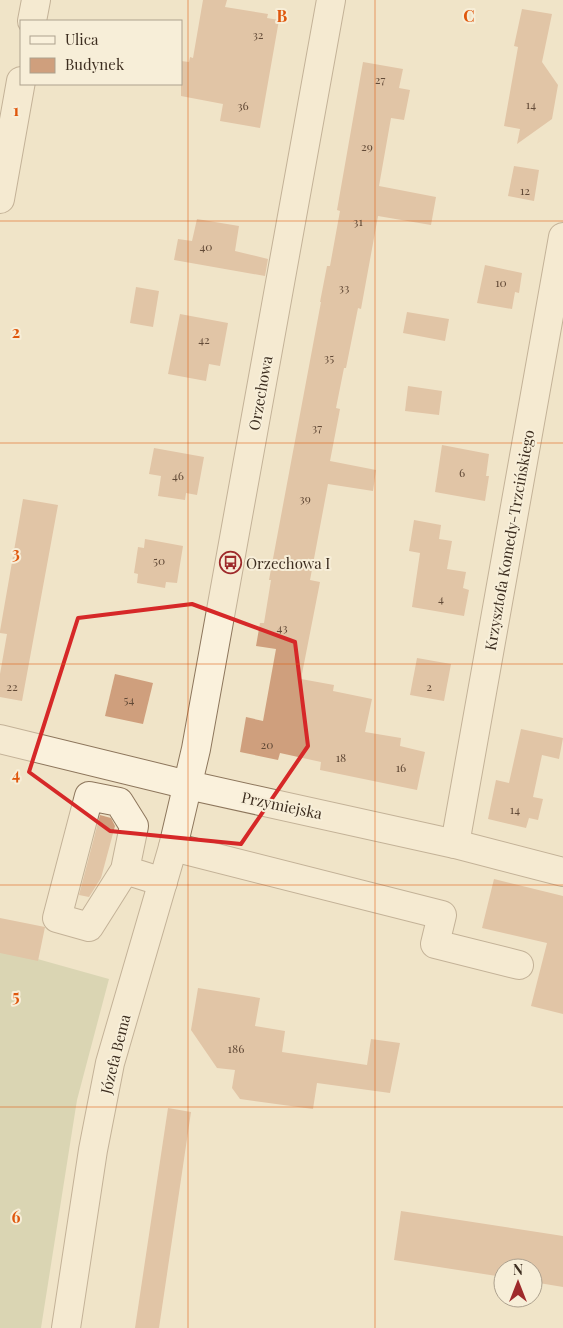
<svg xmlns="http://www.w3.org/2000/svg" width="563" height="1328" font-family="'Playfair Display',serif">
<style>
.cemetery{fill:#bfc49a}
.building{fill:#cf9f7d}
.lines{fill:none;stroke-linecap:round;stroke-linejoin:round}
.minor-casing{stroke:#8d765c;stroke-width:30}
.minor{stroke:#faf1dc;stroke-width:28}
.marked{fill:none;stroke:#d62828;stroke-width:4;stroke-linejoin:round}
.grid{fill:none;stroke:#df570d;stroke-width:1;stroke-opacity:0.55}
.labels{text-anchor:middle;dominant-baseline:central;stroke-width:4;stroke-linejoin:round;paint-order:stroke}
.number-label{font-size:12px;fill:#624a37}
.street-label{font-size:15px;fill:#3d2e20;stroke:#f7eed8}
.poi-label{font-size:15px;fill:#3d2e20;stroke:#f7eed8;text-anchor:start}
.grid-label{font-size:16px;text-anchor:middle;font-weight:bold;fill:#df570d;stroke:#f7eed8;stroke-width:4;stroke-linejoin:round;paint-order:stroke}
</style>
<rect width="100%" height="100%" fill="#f0e4c8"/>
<polygon class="cemetery" points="0,952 34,958 109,979 77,1100 41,1328 0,1328"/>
<g class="building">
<polygon points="203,0 227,0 225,7 268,14 267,18 279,20 260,128 220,121 223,104 181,96 181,61 189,62 190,57 193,58"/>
<polygon points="522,9 552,14 542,62 558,85 552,119 517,144 520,129 504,126 518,47 514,46"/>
<polygon points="363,62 403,69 399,88 410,90 404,120 391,118 379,186 436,197 431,225 378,216 361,309 358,308 346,368 344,368 336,408 340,409 330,461 376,470 373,491 328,484 310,580 320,582 301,679 334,685 333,691 372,699 365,732 401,738 400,746 425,752 417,790 320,770 321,762 280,753 278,760 240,752 246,717 263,721 276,649 256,646 260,623 264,623 271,580 269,580 321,302 320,302 327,266 330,266 340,211 337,210"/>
<polygon points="514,166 539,170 534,201 508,196"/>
<polygon points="197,219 239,226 235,251 268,259 265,276 174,260 178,239 192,241"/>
<polygon points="485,265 522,273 519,293 515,292 512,309 477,303"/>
<polygon points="136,287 159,291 153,327 130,323"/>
<polygon points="407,312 449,319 445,341 403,333"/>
<polygon points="180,314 228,323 220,366 209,364 206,381 168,374"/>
<polygon points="408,386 442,391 439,415 405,411"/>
<polygon points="442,445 489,454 486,476 489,476 485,501 435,492"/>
<polygon points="154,448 204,457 197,495 186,493 185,500 158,496 161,476 149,474"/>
<polygon points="23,499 58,505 22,701 0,697 0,674 7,634 0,633 0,631"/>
<polygon points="414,520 441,525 439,539 452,541 447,569 466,572 463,588 469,590 464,616 412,607 420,553 409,551"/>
<polygon points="145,539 183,546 177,583 166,582 165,588 137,583 138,574 134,573 138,547 144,548"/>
<polygon points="417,658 451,664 444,701 410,695"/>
<polygon points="115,674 153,683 143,724 105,716"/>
<polygon points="521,729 563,738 559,759 542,755 533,797 543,799 538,820 529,818 526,828 488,819 496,780 509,783"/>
<polygon points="100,815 111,818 115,826 101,878 89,897 79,895"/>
<polygon points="494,879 563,896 563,1014 531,1006 547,943 482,928"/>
<polygon points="0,918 45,927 38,961 0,953"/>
<polygon points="198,988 260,998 255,1026 285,1031 282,1052 367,1065 371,1039 400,1043 390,1093 317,1083 313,1109 240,1099 232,1088 235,1070 217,1068 191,1030"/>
<polygon points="168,1108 191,1112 159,1328 135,1328"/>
<polygon points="401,1211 563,1236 563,1287 533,1282 533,1268 503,1268 503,1277 394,1260"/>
</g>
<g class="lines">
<defs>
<g id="minor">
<polyline points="32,21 36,0"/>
<polyline points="0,199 21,81"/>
<polyline points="0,739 188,785 455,844 563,872"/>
<polyline points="455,844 563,237"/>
<polyline points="173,847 442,915 435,944 519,965"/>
<polyline points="125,870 89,927 57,918 89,796 119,802 134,826 125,870 163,882"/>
<polyline points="66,1328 93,1150 110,1063 173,847 196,749 331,0"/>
</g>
</defs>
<use href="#minor" class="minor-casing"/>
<use href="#minor" class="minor"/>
</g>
<path d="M0 0H563V1328H0ZM192,604L295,642L308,746L241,844L110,831L29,772L78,618Z" fill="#f0e4c8" fill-opacity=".55" fill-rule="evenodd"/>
<path class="marked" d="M192,604L295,642L308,746L241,844L110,831L29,772L78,618Z"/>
<path class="grid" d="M188,0V1328M375,0V1328M0,221H563M0,443H563M0,664H563M0,885H563M0,1107H563"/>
<defs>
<symbol id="bus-ring" viewBox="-11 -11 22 22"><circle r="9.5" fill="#f7eed8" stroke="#9e2a2b" stroke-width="1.5"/><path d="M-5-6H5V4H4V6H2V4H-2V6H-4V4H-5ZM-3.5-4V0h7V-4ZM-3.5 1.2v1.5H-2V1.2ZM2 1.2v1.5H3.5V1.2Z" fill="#9e2a2b"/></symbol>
</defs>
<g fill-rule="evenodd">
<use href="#bus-ring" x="218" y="550" width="25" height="25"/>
</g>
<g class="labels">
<g class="number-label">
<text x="258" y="34">32</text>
<text x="380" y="79">27</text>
<text x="531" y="104">14</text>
<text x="243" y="105">36</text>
<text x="367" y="146">29</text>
<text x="525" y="190">12</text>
<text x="358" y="221">31</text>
<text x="206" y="246">40</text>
<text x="501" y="282">10</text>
<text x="344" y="287">33</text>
<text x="204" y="339">42</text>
<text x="329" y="357">35</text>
<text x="317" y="427">37</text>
<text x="462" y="472">6</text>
<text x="178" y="475">46</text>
<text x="305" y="498">39</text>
<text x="159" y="560">50</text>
<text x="441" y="598">4</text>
<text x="282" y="627">43</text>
<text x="12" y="686">22</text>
<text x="429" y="686">2</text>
<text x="129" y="699">54</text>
<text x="267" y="744">20</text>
<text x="341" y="757">18</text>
<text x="401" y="767">16</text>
<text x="515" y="809">14</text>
<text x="236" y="1048">186</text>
</g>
<g class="street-label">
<text transform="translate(260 393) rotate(-80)">Orzechowa</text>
<text transform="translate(509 540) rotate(-80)">Krzysztofa Komedy-Trzcińskiego</text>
<text transform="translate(282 805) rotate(12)">Przymiejska</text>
<text transform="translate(115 1054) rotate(-76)">Józefa Bema</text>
</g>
<g class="poi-label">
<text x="246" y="563">Orzechowa I</text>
</g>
</g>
<g class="grid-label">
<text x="282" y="22">B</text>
<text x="469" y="22">C</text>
<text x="16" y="116">1</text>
<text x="16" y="338">2</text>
<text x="16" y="559">3</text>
<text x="16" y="780">4</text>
<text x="16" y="1002">5</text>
<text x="16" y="1223">6</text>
</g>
<rect x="20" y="20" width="162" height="65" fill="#f7eed8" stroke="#ada18e"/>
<rect x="30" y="36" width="25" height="8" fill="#faf1dc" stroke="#ada18e"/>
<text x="65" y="45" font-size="15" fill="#3d2e20">Ulica</text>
<rect x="30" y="58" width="25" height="15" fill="#cf9f7d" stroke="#ada18e"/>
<text x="65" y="70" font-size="15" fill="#3d2e20">Budynek</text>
<g transform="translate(518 1283)"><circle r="24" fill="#f7eed8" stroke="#ada18e"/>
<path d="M0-4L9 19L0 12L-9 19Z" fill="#9e2a2b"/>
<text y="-8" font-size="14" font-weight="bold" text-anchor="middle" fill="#3d2e20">N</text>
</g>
</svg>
